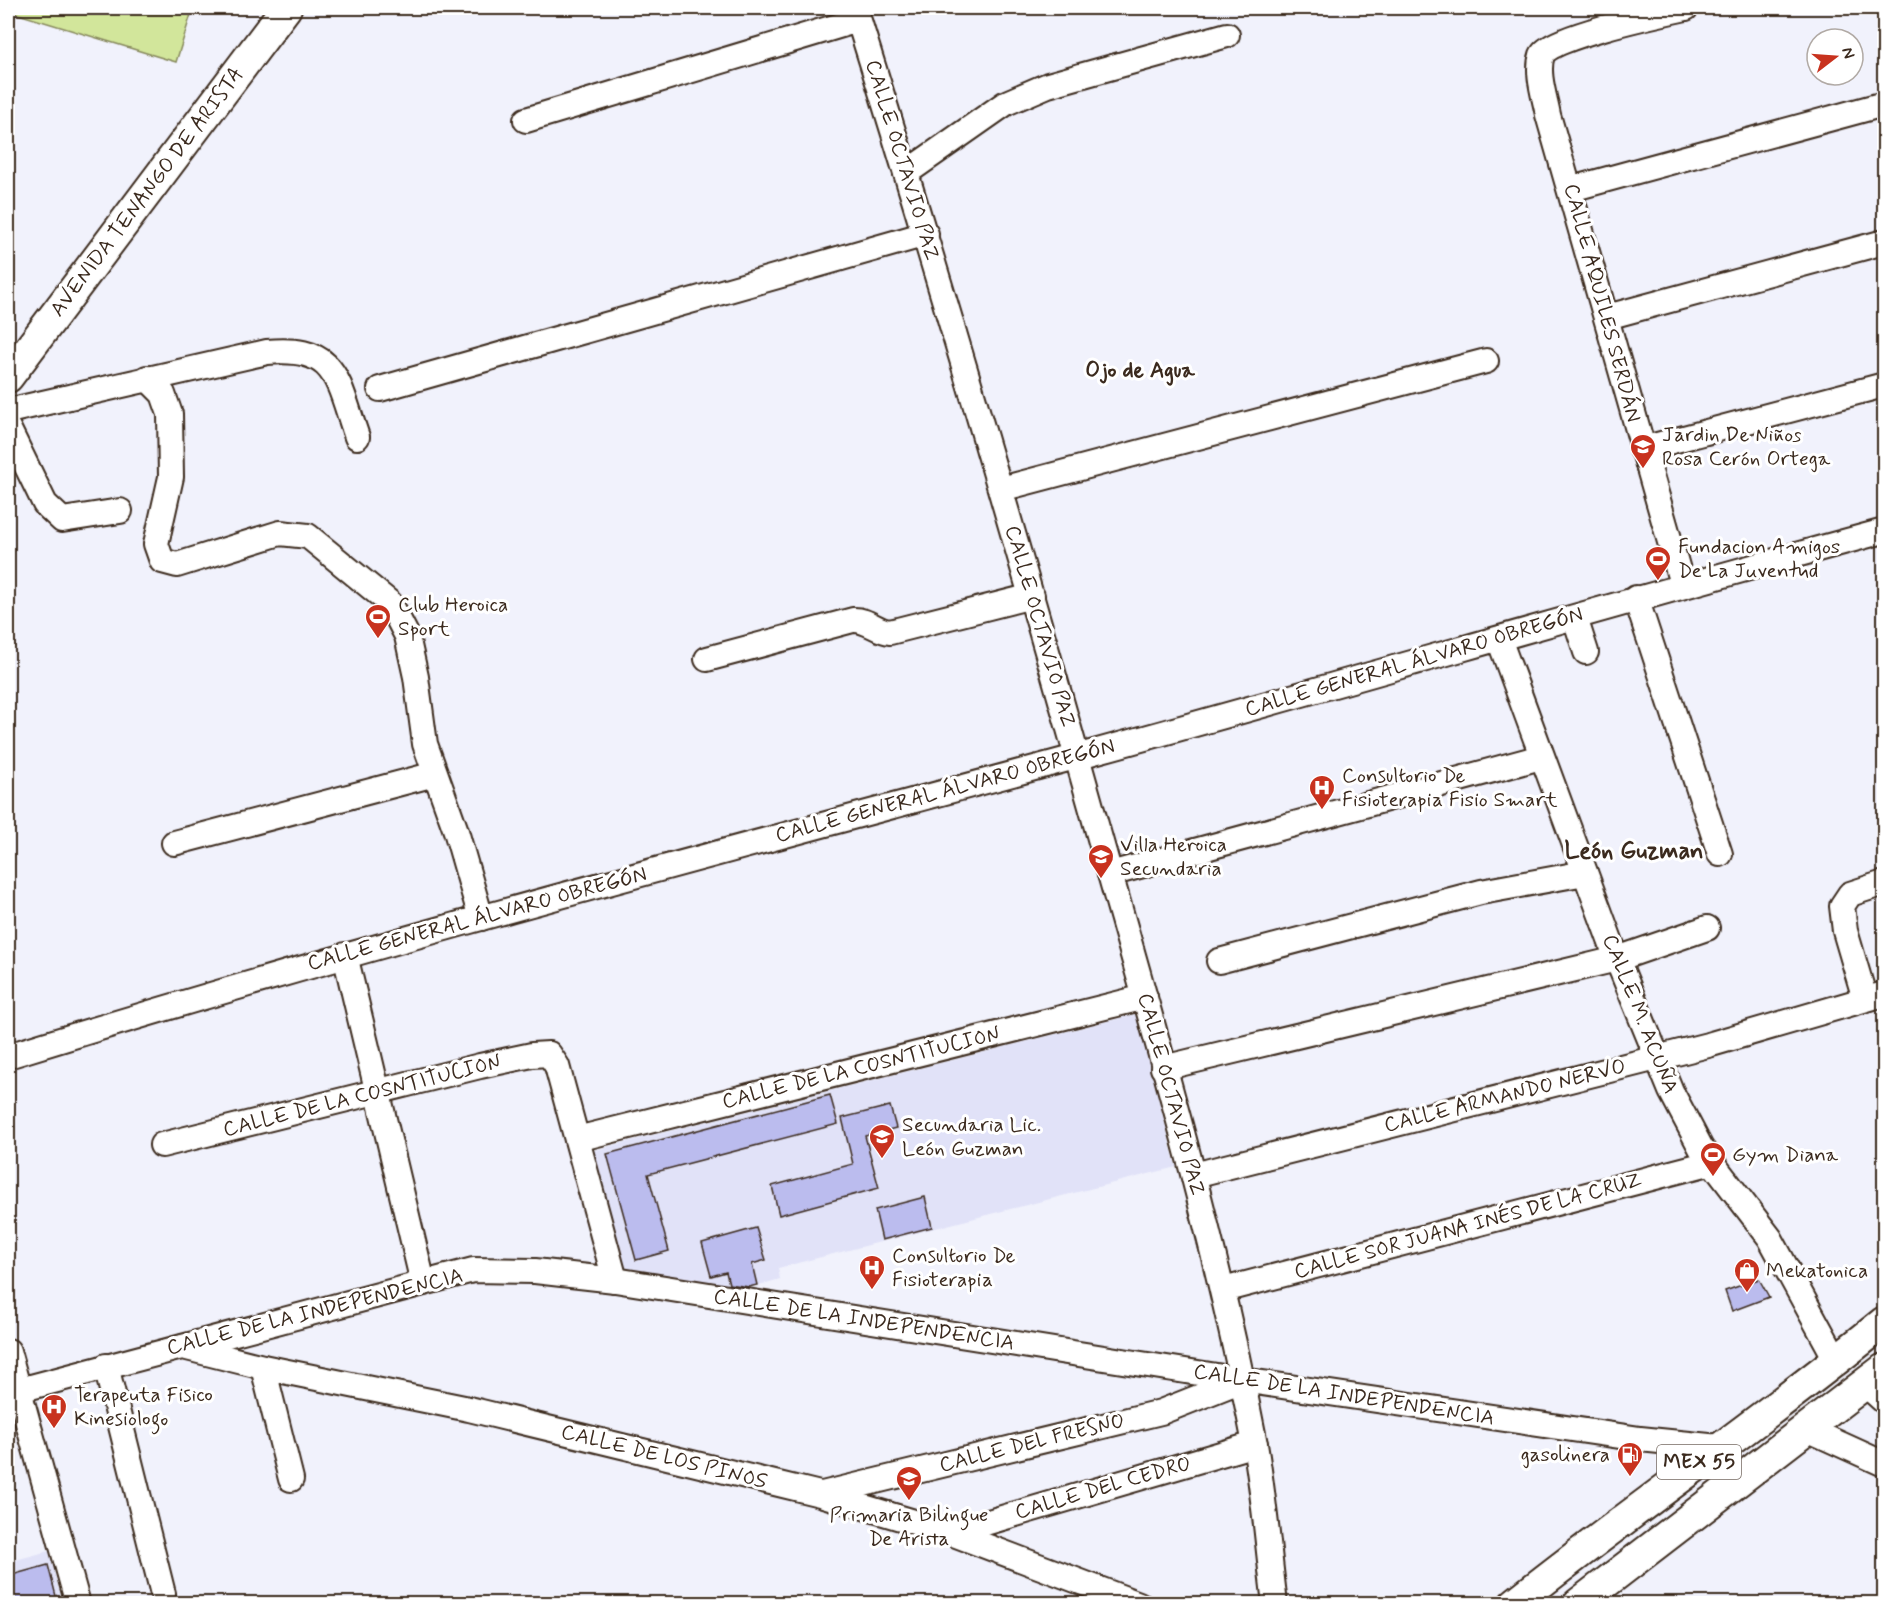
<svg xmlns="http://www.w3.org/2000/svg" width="1892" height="1611" font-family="Mynerve,sans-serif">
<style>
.built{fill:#e1e2f8}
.green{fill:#d2e69b;stroke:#86885c;stroke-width:1.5}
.building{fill:#bbbcee;stroke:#3b2a1e;stroke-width:1.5}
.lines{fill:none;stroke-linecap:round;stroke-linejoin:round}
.minor-casing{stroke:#3b2a1e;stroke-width:28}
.major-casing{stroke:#3b2a1e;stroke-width:34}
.minor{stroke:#fff;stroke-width:24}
.major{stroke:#fff;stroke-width:30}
.labels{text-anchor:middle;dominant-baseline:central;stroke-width:6;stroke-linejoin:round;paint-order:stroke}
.shield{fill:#fff;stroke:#766a62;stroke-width:1.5}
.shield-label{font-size:20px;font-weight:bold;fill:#3b2a1e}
.street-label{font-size:21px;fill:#3b2a1e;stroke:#fff}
.poi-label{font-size:21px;fill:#3b2a1e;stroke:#fff;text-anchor:start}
.neighbourhood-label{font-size:22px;font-weight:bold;fill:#3b2a1e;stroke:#fff}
.quarter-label{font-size:24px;font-weight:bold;fill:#3b2a1e;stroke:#fff}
</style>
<rect width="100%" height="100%" fill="#f1f2fc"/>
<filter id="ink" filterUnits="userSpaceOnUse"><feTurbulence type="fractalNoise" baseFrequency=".0167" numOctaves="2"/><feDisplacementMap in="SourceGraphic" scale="12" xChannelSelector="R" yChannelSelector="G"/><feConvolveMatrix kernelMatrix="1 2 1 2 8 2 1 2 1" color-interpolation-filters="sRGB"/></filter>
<g filter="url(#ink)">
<g class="built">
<polygon points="1137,1014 1176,1167 778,1268 780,1279 731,1293 620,1271 587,1152"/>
<polygon points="49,1551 62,1603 8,1604 8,1562"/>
</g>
<polygon class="green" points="8,8 193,8 176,62 8,11"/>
<g class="building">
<polygon points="830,1095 838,1124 648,1174 669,1251 636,1260 607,1154"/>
<polygon points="890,1106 896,1128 865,1136 879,1188 779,1215 772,1186 853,1164 842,1118"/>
<polygon points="925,1197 932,1227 882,1240 875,1210"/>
<polygon points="756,1228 766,1260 752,1264 757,1285 749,1287 729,1284 726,1272 711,1276 702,1243"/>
<polygon points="1759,1279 1769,1297 1732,1311 1725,1291"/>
<polygon points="48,1565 58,1604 8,1604 8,1576"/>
</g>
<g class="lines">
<defs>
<g id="minor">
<path d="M855,8C940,280 1020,553 1097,828C1154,1030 1214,1232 1254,1439C1264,1493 1268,1549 1275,1604"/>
<polyline points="526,120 858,20"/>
<polyline points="906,173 1006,103 1048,85 1227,35"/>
<polyline points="1571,189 1884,104"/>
<polyline points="1607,317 1884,242"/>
<polyline points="147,378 163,394 170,414 171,477 156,544 162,561 177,565 280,533 308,536 390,603 407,636 416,677 425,744 456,831 481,918"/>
<polyline points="380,389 926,234"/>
<path d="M8,411L267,352C338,345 337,381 357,437"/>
<polyline points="8,428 45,504 62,520 120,511"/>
<polyline points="1642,449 1884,385"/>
<polyline points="1001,489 1486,361"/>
<path d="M1682,584L1548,115C1545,98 1536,73 1542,55C1549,37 1663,13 1686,8"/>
<polyline points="1636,598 1720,854"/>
<polyline points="1575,618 1586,652"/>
<polyline points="1499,639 1617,959 1671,1091 1701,1148 1770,1238 1837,1361"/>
<path d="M707,659L853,620C867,619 877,631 890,632L1032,596"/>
<polyline points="174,843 435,774"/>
<polyline points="1110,874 1541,757"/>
<polyline points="345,955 423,1283"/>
<polyline points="1219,961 1481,892 1585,873"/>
<polyline points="1865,999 1845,931 1842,906 1850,894 1884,883"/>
<path d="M8,1056C363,946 723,852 1083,755C1350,682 1617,603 1884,531"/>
<polyline points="1163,1068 1617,959 1707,928"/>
<polyline points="577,1139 1145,997"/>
<polyline points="162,1145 480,1066 532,1055 549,1054 557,1066 615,1280"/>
<polyline points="1194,1175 1708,1045 1884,994"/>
<polyline points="1223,1290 1713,1162"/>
<polyline points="183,1347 263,1367 469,1409 820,1494 951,1533 1139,1604"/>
<polyline points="8,1351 78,1604"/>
<polyline points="106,1366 163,1594"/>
<polyline points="263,1367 291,1479"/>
<polyline points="1865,1384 1884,1401"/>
<polyline points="8,1393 473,1270 535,1271 615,1280 1242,1380 1640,1439 1719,1447"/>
<polyline points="1807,1429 1884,1464"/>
<polyline points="822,1494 1161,1412 1242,1380"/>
<polyline points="951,1533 1255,1444"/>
</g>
<g id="major">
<polyline points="8,377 286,8"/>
<path d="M1514,1604C1636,1507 1764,1420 1884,1322"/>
<polyline points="1578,1604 1884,1369"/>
</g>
</defs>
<use href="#minor" class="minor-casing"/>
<use href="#major" class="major-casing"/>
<use href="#minor" class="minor"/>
<use href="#major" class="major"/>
</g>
</g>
<defs>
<symbol id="school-pin" viewBox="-11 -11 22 30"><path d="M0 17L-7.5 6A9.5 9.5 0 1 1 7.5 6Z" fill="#c8321e" stroke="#fff"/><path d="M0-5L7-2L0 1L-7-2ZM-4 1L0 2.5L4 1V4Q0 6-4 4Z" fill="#fff"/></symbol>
<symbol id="stadium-pin" viewBox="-11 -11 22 30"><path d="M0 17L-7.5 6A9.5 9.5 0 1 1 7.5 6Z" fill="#c8321e" stroke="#fff"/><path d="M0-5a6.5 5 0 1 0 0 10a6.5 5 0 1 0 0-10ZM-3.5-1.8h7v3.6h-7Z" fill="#fff"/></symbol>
<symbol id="hospital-pin" viewBox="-11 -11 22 30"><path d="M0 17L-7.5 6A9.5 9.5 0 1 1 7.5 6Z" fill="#c8321e" stroke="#fff"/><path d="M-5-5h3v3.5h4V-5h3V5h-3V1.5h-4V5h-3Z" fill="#fff"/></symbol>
<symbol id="shop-pin" viewBox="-11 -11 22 30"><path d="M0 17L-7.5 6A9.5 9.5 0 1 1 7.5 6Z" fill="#c8321e" stroke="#fff"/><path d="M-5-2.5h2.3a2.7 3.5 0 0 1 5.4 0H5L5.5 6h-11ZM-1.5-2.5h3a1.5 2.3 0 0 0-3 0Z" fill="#fff"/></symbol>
<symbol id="fuel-pin" viewBox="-11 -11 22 30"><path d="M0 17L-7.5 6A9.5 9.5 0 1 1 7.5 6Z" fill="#c8321e" stroke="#fff"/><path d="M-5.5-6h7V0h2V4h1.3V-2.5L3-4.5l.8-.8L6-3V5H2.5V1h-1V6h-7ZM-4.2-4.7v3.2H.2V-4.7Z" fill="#fff"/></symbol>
</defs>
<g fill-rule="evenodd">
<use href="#school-pin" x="1628" y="432" width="30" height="40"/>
<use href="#stadium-pin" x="1643" y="544" width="30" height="40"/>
<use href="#stadium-pin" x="363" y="602" width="30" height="40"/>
<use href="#hospital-pin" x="1307" y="773" width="30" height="40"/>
<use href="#school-pin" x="1086" y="842" width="30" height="40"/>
<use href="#school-pin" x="867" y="1122" width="30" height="40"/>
<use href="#stadium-pin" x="1698" y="1140" width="30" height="40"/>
<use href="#hospital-pin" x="857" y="1253" width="30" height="40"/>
<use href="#shop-pin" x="1732" y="1256" width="30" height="40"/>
<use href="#hospital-pin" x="39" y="1392" width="30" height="40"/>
<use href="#fuel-pin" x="1615" y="1440" width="30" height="40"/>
<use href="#school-pin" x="894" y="1464" width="30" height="40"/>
</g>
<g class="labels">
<rect class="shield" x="1657" y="1445" width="84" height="34" rx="4.5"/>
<g class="shield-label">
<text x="1699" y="1462">MEX 55</text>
</g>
<g class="street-label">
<text transform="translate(902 160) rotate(73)">CALLE OCTAVIO PAZ</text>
<text transform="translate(147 192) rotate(-53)">AVENIDA TENANGO DE ARISTA</text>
<text transform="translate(1602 303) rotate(75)">CALLE AQUILES SERDÁN</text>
<text transform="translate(1040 626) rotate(74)">CALLE OCTAVIO PAZ</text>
<text transform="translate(1414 662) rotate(-16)">CALLE GENERAL ÁLVARO OBREGÓN</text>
<text transform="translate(945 791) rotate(-15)">CALLE GENERAL ÁLVARO OBREGÓN</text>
<text transform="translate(477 919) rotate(-15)">CALLE GENERAL ÁLVARO OBREGÓN</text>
<text transform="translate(1640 1014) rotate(68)">CALLE M. ACUÑA</text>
<text transform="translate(861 1068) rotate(-14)">CALLE DE LA COSNTITUCION</text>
<text transform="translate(1171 1094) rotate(75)">CALLE OCTAVIO PAZ</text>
<text transform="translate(362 1096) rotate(-14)">CALLE DE LA COSNTITUCION</text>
<text transform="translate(1505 1096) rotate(-14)">CALLE ARMANDO NERVO</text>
<text transform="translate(1468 1226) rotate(-15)">CALLE SOR JUANA INÉS DE LA CRUZ</text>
<text transform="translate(315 1312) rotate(-14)">CALLE DE LA INDEPENDENCIA</text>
<text transform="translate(864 1320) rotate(9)">CALLE DE LA INDEPENDENCIA</text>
<text transform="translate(1344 1395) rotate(9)">CALLE DE LA INDEPENDENCIA</text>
<text transform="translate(1032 1443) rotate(-14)">CALLE DEL FRESNO</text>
<text transform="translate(664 1457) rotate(14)">CALLE DE LOS PINOS</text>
<text transform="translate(1103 1488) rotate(-16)">CALLE DEL CEDRO</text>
</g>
<g class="poi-label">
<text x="1662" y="435">Jardin De Niños<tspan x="1662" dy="24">Rosa Cerón Ortega</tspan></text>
<text x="1678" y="547">Fundacion Amigos<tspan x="1678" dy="24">De La Juventud</tspan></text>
<text x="398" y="605">Club Heroica<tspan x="398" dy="24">Sport</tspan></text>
<text x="1342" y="776">Consultorio De<tspan x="1342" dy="24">Fisioterapia Fisio Smart</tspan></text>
<text x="1120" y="845">Villa Heroica<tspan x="1120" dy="24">Secundaria</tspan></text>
<text x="902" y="1125">Secundaria Lic.<tspan x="902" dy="24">León Guzman</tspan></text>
<text x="1732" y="1155">Gym Diana</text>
<text x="892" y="1256">Consultorio De<tspan x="892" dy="24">Fisioterapia</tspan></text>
<text x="1766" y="1271">Mekatonica</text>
<text x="74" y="1395">Terapeuta Fisico<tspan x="74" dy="24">Kinesiologo</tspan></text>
<text x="1610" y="1455" text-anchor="end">gasolinera</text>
<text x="909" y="1515" text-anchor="middle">Primaria Bilingue<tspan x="909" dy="24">De Arista</tspan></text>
</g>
<g class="neighbourhood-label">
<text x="1140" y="371">Ojo de Agua</text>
</g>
<g class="quarter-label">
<text x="1634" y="851">León Guzman</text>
</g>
</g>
<rect width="1892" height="1611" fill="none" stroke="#fff" stroke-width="30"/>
<rect x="15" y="15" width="1862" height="1581" fill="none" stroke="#3b2a1e" stroke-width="2" filter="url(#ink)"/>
<g transform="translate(1835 57) rotate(73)"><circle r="28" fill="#ffffff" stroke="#b1aaa5" stroke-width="1.5"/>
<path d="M0-4.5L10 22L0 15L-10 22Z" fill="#c8321e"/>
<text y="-9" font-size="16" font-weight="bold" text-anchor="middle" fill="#3b2a1e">N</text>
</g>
</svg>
